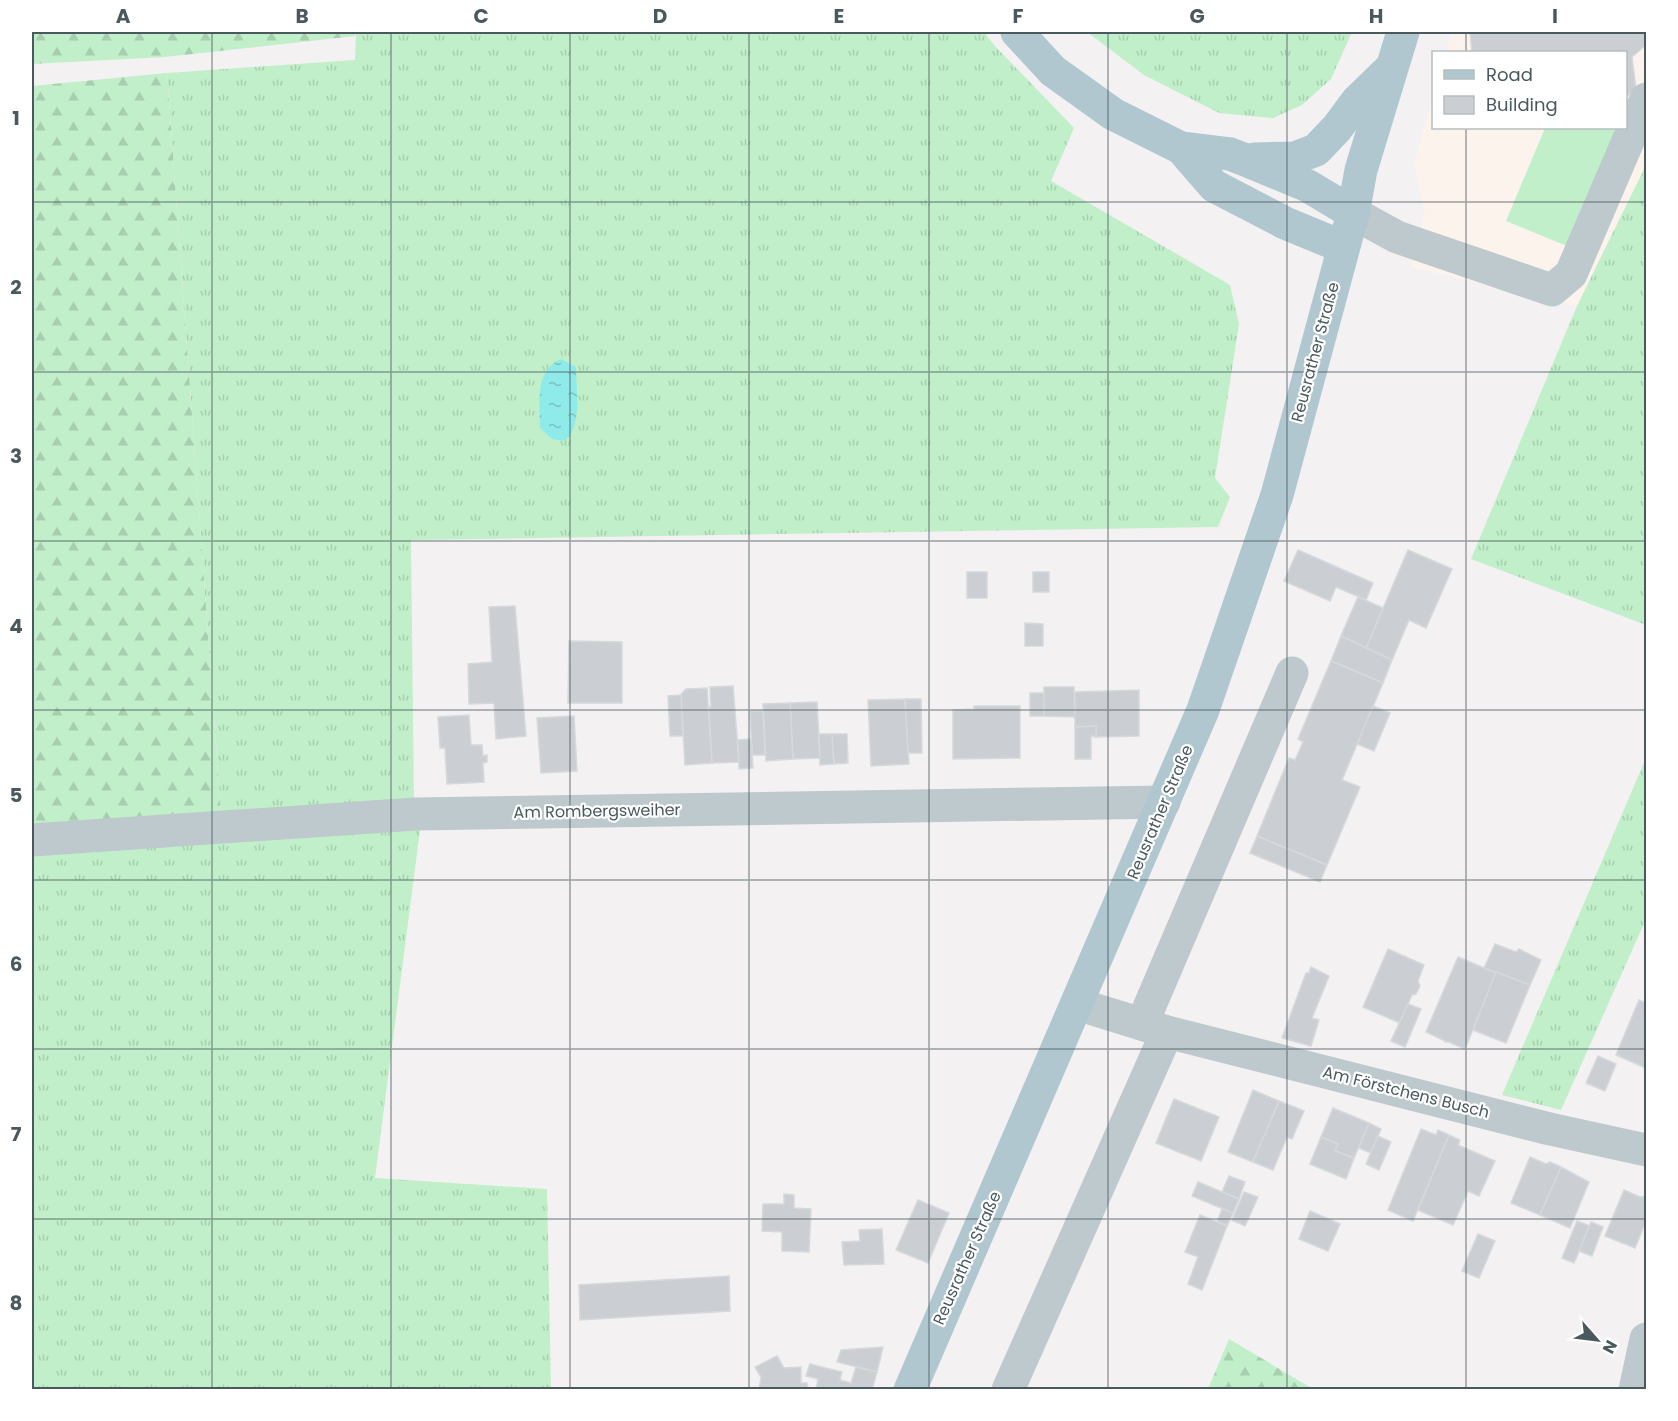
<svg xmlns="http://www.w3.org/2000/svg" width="1678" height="1421" font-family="Poppins,sans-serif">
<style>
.commercial{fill:#fcf4ec}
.grass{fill:url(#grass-tufts)}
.forest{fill:url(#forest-firs)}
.pitch{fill:#c1efc9}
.water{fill:url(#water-ripples)}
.building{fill:#cbcfd3;stroke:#d5d9dc;stroke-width:1.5}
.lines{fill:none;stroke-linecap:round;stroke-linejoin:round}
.minor{stroke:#bdc9cd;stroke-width:33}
.major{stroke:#b1c7cf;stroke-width:33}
.grid{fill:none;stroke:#49595e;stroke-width:1.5;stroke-opacity:0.55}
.labels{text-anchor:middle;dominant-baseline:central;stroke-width:4.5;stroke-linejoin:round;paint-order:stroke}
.street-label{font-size:16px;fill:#49595e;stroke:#fff}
.neatline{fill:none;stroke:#49595e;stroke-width:2}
.grid-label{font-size:20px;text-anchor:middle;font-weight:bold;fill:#49595e}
</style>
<defs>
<pattern id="grass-tufts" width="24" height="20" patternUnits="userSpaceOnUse" patternTransform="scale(1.5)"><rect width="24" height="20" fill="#c1efc9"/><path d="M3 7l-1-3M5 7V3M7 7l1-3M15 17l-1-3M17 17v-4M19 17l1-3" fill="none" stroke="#a7cfaf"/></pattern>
<pattern id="forest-firs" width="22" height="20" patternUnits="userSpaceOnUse" patternTransform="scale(1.5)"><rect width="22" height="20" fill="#c1efc9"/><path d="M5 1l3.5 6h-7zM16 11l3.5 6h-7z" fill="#a7cfaf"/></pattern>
<pattern id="water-ripples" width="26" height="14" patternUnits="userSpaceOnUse" patternTransform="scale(1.5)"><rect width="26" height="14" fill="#8febea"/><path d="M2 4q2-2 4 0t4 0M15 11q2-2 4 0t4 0" fill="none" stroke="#77c1c1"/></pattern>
</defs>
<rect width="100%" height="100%" fill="#f3f1f2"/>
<polygon class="commercial" points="1452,32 1646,32 1646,165 1577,306 1410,267 1425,213 1414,165 1433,97 1434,128 1626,128 1626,52 1446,52"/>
<g class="grass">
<polygon points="356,32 984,32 994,45 1074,128 1051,181 1230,285 1239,324 1215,478 1230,497 1218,527 411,540 414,806 221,813 167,73 355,60"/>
<polygon points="1087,32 1352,32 1331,79 1302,105 1273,118 1219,113 1144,75"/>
<polygon points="1646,165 1646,625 1471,559 1577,306"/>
<polygon points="1646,758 1646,919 1561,1110 1502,1095"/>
<polygon points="420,830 375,1178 547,1189 551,1389 32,1389 32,855 220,838"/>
</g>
<g class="forest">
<polygon points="32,32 356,32 355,36 165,57 32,64"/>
<polygon points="167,73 221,813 32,826 32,86"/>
<polygon points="1229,1339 1313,1389 1208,1389"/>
</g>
<polygon class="pitch" points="1545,128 1618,128 1567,246 1506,221"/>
<path class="water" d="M561,359L576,367C576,390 583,424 565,441L552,439L540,428C540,404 534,370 561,359Z"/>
<g class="building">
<polygon points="1470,32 1646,32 1646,45 1632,57 1636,89 1626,97 1626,52 1472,52"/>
<polygon points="1298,550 1373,583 1366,600 1336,587 1330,601 1284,581"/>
<polygon points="1408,550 1452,569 1426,628 1409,620 1392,660 1366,648"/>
<rect x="967" y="572" width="20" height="26"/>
<rect x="1033" y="572" width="16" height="20"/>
<polygon points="1358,597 1383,608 1366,648 1341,636"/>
<polygon points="515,606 526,736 496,739 494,703 469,704 468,664 492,662 489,607"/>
<polygon points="1025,623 1043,624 1043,646 1025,646"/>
<polygon points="1341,636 1392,660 1383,683 1331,661"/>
<polygon points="569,641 622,642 622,703 568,703"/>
<polygon points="1331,661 1383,683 1342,780 1360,787 1327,865 1257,836 1289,758 1295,760 1303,742 1298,739"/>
<polygon points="733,686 739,762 712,763 709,707 711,707 710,687"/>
<polygon points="1044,687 1074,687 1075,717 1044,716"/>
<polygon points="707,688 712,763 685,765 681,694 686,689"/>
<polygon points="1139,690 1139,736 1096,737 1096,726 1075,727 1075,692"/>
<rect x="1030" y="693" width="14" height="23"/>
<polygon points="681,695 683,736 670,736 668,696"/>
<polygon points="905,699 909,764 871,766 868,700"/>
<polygon points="905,699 921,699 922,753 908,753"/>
<polygon points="817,702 820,758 793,759 790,703"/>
<polygon points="790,703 793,759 766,761 763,704"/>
<polygon points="974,706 1020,706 1020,758 953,759 953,710 974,709"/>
<polygon points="1373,706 1390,713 1374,751 1357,744"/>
<polygon points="750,711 763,711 765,755 752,755"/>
<polygon points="469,715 471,745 482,745 483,756 487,755 487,762 483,763 484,782 447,784 445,748 440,748 438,717"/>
<polygon points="574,716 577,771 541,773 537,718"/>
<polygon points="1096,726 1096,737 1091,736 1091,759 1075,759 1075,727"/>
<polygon points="819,734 832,734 834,764 820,765"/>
<polygon points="832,734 847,734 848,763 834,764"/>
<polygon points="751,739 753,768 739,769 738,740"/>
<polygon points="1257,836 1327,865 1320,882 1250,853"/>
<polygon points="1495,944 1516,952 1519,949 1541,960 1530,985 1484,968"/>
<polygon points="1388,949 1424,965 1418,981 1420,986 1416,994 1412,995 1400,1023 1363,1007"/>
<polygon points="1458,957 1496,973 1465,1049 1449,1042 1445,1042 1445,1041 1426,1032"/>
<polygon points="1311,967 1329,976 1312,1018 1319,1020 1311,1046 1282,1038 1306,973 1309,973"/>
<polygon points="1496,972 1530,985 1506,1043 1473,1030"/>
<polygon points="1639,1000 1646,1003 1646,1068 1616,1055"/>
<polygon points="1408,1004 1421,1009 1405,1047 1391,1041"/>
<polygon points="1598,1056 1616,1064 1605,1091 1586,1083"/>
<polygon points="1253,1090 1279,1101 1253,1162 1228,1152"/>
<polygon points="1174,1099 1219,1117 1201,1161 1156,1143"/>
<polygon points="1279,1101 1304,1111 1292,1139 1287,1137 1273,1170 1253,1162"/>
<polygon points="1333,1108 1369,1123 1354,1158 1335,1151 1338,1144 1321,1137"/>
<polygon points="1369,1123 1381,1129 1371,1153 1359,1148"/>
<polygon points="1421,1129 1436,1135 1438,1130 1449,1135 1413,1221 1388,1210"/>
<polygon points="1449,1135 1460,1140 1458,1145 1495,1161 1479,1196 1468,1191 1453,1225 1418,1210"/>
<polygon points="1378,1136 1391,1142 1379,1170 1366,1164"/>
<polygon points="1321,1137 1338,1144 1335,1151 1354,1158 1346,1179 1310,1164"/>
<polygon points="1530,1157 1546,1164 1550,1162 1561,1167 1540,1215 1511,1203"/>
<polygon points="1561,1167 1589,1182 1570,1228 1540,1215"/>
<polygon points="1229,1176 1245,1182 1239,1199 1222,1192"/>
<polygon points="1198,1182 1239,1199 1233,1213 1192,1196"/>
<polygon points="1624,1190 1640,1197 1646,1196 1646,1221 1635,1248 1605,1236"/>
<polygon points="1244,1192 1258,1197 1245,1226 1232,1220"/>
<polygon points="784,1194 794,1195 794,1208 811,1209 809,1252 782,1251 782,1232 762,1231 763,1204 784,1204"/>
<polygon points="918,1200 949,1213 928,1263 896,1250"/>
<polygon points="1222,1209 1233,1213 1227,1226 1217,1222"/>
<polygon points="1310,1211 1340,1224 1328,1251 1299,1239"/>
<polygon points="1200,1215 1227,1226 1202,1290 1188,1284 1198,1257 1185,1252"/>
<polygon points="1577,1221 1590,1226 1574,1263 1562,1258"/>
<polygon points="1591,1222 1603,1227 1592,1256 1579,1251"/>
<polygon points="882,1229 884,1264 844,1265 842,1242 860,1241 859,1230"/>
<polygon points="1478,1234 1495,1241 1479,1278 1462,1271"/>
<polygon points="729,1276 730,1311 580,1320 579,1285"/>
<polygon points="883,1347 877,1372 837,1362 841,1350"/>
<polygon points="777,1356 784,1368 801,1367 801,1383 807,1383 808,1388 802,1388 802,1390 759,1390 761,1377 755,1367"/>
<polygon points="810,1364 842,1372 840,1380 851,1383 856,1367 877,1372 872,1390 816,1390 818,1379 806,1376"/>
</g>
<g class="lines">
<g class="minor">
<polyline points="1353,213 1397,237 1552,290 1571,274 1646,99"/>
<polyline points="32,840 416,814 1164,802"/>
<polyline points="1077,1004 1167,1032 1550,1129 1646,1150"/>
<polyline points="1142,1024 1292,673"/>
<polyline points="1008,1390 1167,1032"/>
<polyline points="1635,1390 1646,1339"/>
</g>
<g class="major">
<polyline points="1017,32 1053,71 1113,114 1181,148 1230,154 1243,159 1308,186 1353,213"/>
<polyline points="1181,148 1214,186 1285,223 1343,247"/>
<polyline points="1254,159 1295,158 1316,150 1337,128 1357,101 1390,69"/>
<polyline points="910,1390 1203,710 1277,495 1353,213 1361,170 1403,32"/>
</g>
</g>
<path class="grid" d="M212,32V1390M391,32V1390M570,32V1390M749,32V1390M929,32V1390M1108,32V1390M1287,32V1390M1466,32V52M1466,128V1390M32,202H1646M32,372H1646M32,541H1646M32,710H1646M32,880H1646M32,1049H1646M32,1219H1646"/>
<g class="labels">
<g class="street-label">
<text transform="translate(1315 352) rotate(-75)">Reusrather Straße</text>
<text transform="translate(597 811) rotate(-1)">Am Rombergsweiher</text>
<text transform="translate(1160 812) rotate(-67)">Reusrather Straße</text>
<text transform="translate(1406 1092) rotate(14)">Am Förstchens Busch</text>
<text transform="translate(967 1258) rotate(-66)">Reusrather Straße</text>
</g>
</g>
<rect width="1678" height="1421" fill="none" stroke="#ffffff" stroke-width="66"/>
<rect x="1432" y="51" width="195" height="78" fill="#ffffff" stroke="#b6bdbf" stroke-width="1.5"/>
<rect x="1444" y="70" width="30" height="9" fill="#b1c7cf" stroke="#b6bdbf" stroke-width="1.5"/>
<text x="1486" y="81" font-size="18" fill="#49595e">Road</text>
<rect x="1444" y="96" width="30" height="18" fill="#cbcfd3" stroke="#b6bdbf" stroke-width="1.5"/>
<text x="1486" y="111" font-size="18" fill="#49595e">Building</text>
<g transform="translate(1597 1340) rotate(118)" stroke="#ffffff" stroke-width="4.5" paint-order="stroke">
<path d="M0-4.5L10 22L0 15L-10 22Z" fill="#49595e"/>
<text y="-9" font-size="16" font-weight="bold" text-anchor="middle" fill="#49595e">N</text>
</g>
<rect x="33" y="33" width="1612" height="1355" class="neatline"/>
<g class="grid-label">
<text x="123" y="23">A</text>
<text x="302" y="23">B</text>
<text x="481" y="23">C</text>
<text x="660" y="23">D</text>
<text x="839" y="23">E</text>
<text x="1018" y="23">F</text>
<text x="1197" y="23">G</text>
<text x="1376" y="23">H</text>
<text x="1555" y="23">I</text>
<text x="16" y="125">1</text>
<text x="16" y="294">2</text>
<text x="16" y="463">3</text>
<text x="16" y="633">4</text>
<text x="16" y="802">5</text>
<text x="16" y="971">6</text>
<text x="16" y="1141">7</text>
<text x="16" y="1310">8</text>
</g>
</svg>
